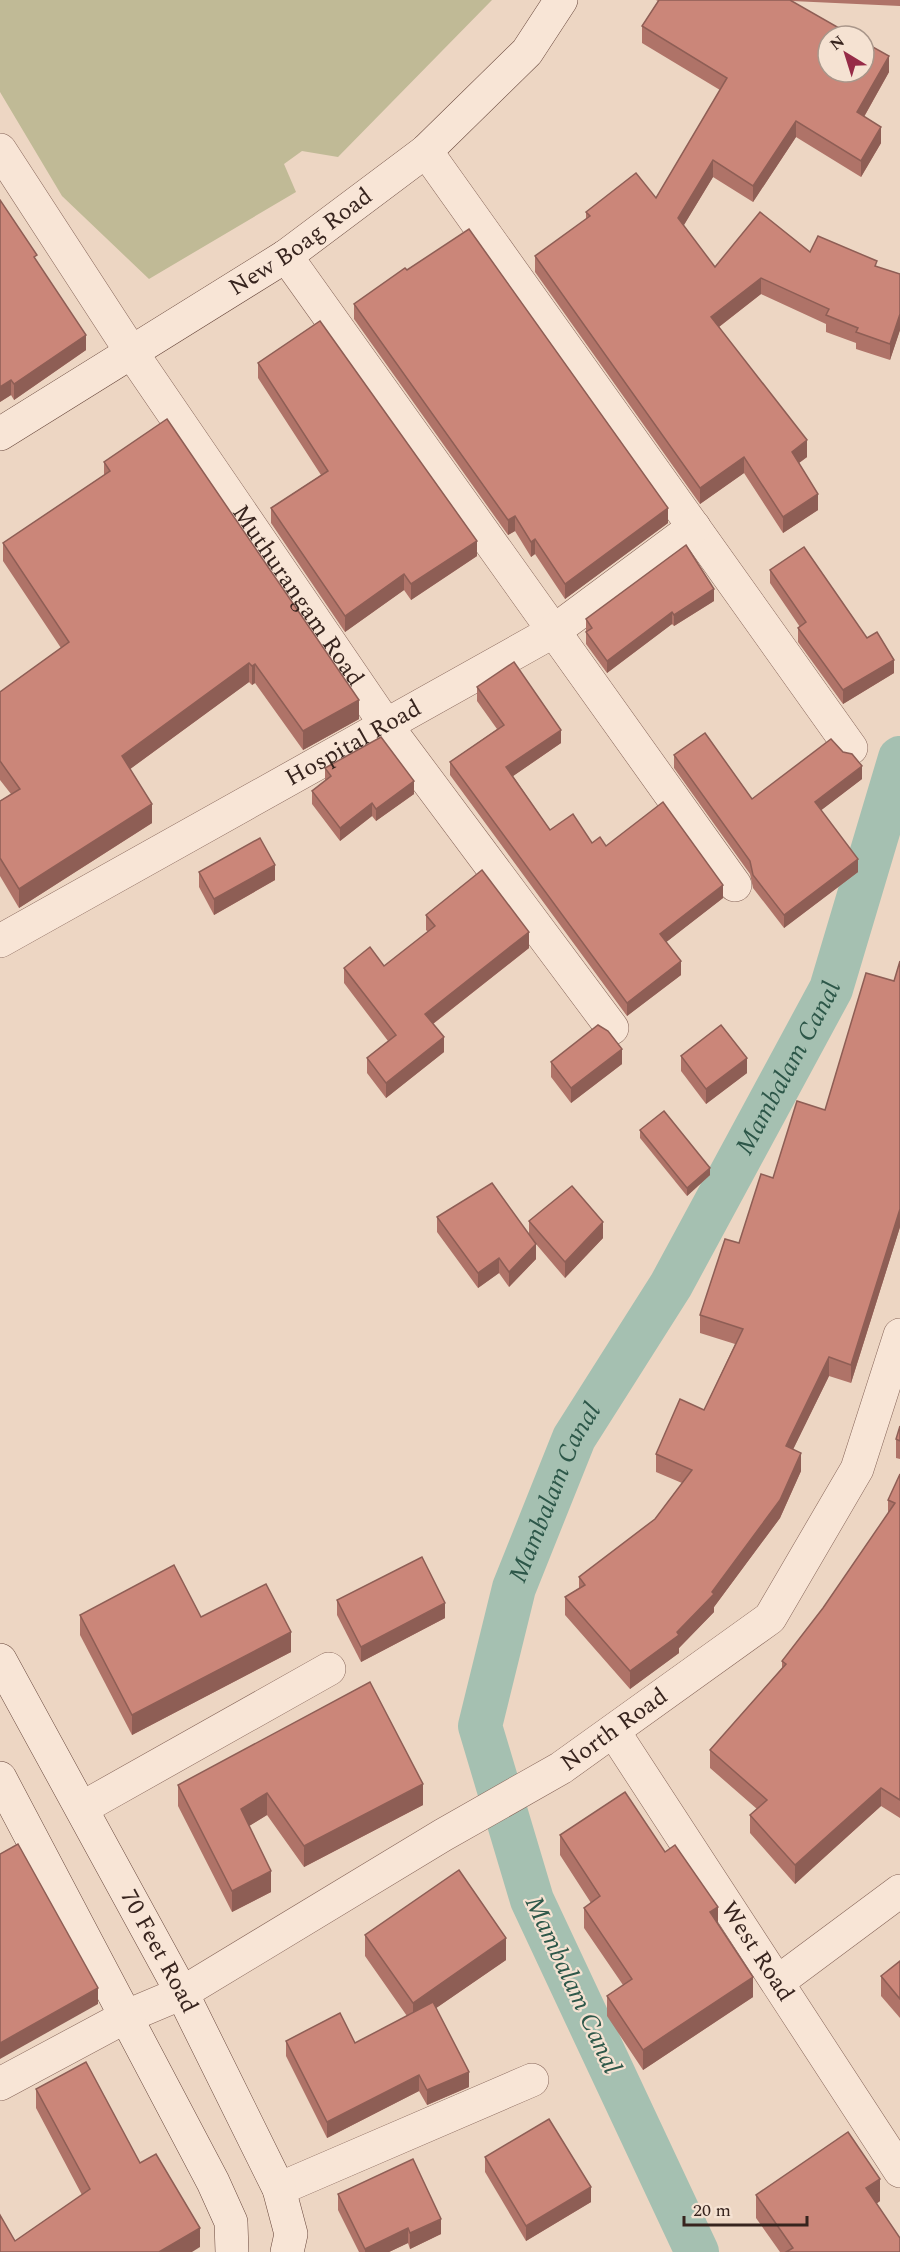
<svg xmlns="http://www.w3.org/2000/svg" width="900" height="2252" font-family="Spectral,serif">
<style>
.cemetery{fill:#c0ba96}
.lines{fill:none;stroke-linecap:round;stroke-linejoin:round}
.canal{stroke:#a5c0b1;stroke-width:44}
.minor-casing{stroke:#87665a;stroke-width:34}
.secondary-casing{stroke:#69483d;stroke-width:34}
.minor{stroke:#f8e5d6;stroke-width:33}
.secondary{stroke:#f8e5d6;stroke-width:33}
.wall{fill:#af7368}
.shaded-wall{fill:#8e5e55}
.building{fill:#cb8679;stroke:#8e5e55;stroke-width:1.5}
.labels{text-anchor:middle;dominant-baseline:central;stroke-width:4.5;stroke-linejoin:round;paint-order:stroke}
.street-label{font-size:24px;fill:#37241e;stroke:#f5e2d2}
.water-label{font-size:26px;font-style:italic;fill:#2d5749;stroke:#f5e2d2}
</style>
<rect width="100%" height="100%" fill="#edd6c3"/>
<polygon class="cemetery" points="0,0 492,0 338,157 302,151 284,164 296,192 149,279 62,196 0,92"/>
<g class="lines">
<path class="canal" id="s1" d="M697,2252L532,1900L480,1726L514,1588L574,1438L671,1285L831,989L900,758"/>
<defs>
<g id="minor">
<path id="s2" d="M0,150L132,353L386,725L612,1028"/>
<polyline points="426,151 851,748"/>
<polyline points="286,256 735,885"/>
<path id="s3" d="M0,941L554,631L694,527"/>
<path id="s4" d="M614,1732L900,2171"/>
<polyline points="82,1808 329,1669"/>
<polyline points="779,1981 900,1891"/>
<path id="s5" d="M0,2084L125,2017L182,1993L443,1835L561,1768L770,1618L857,1469L900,1335"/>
<polyline points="279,2189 532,2080"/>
</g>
<g id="secondary">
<path id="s6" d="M0,434L286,256L426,151L527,52L561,0"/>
<path id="s7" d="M0,1660L182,1993L279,2189L291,2234L287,2252"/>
<polyline points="0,1778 213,2182 231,2222 232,2252"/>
</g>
</defs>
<use href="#minor" class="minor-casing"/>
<use href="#secondary" class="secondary-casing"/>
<use href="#minor" class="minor"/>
<use href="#secondary" class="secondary"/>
</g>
<g class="wall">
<polygon points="656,0 900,0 900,6 792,1 889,72 864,117 881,143 861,177 796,137 753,202 713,177 683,226 715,267 810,252 877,267 900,274 900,330 890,360 856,349 856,343 826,332 826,324 761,294 719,327 807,457 799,463 818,510 783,533 744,473 700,504 535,272 535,256 586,219 586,212 656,198 720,90 642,43 642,26 658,1"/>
<polygon points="37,261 86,350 14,400 11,395 0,402"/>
<polygon points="354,304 668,523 565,599 535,554 531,557 515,531 508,535 354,319"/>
<polygon points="258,363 477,556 411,600 404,590 345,632 271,523 271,508 321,475 258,378"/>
<polygon points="104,462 359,719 303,750 255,683 252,685 249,682 130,769 152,823 19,908 0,876 0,801 11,794 0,780 0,692 61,648 3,561 3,543 104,475"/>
<polygon points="770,570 867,638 894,673 843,704 798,642 798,628 800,627 770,583"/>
<polygon points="714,601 674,626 672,624 607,673 586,644 586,619"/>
<polygon points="477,687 561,743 513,776 550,830 592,843 606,846 723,898 666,942 681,975 627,1016 450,775 450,762 497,729 477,701"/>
<polygon points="674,755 752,799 862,779 821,810 858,872 784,928 753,888 750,874 674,768"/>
<polygon points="325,768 414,794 376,821 372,816 340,841 312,804 312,791 325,781"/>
<polygon points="199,872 275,880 214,915 199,887"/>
<polygon points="426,915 529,948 433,1024 444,1052 386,1098 367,1073 367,1058 388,1041 344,983 344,968 384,966 428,932 426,930"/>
<polygon points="900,961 900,1227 851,1383 829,1376 793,1449 801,1471 780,1518 714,1607 714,1612 679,1648 679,1653 630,1689 565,1615 565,1597 579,1588 579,1577 655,1519 682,1483 656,1472 656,1454 704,1410 735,1344 700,1333 700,1315 773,1178 825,1110 894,981"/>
<polygon points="681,1056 747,1073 706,1104 681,1071"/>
<polygon points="551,1062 622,1064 571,1103 551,1077"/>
<polygon points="640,1130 710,1175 687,1196 640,1138"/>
<polygon points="437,1217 529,1235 529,1221 603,1238 565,1278 536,1244 536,1259 509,1287 499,1273 478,1288 437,1232"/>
<polygon points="900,1426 900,1459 896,1458 896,1439"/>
<polygon points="900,1474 900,1818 881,1806 795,1884 750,1833 750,1815 757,1809 710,1768 710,1750 782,1668 782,1661 823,1608 888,1514 888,1500"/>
<polygon points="337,1600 445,1618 361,1662 337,1615"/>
<polygon points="80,1615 201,1617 291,1652 132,1735 80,1635"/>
<polygon points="178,1785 423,1805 304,1867 267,1815 249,1826 271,1892 232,1912 178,1806"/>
<polygon points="560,1835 665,1852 718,1924 753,1997 643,2070 607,2016 607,1996 623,1985 584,1928 584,1908 591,1903 560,1855"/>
<polygon points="365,1935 506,1960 436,2008 469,2087 427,2105 419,2091 327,2138 286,2056 286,2041 355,2043 407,2016 365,1956"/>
<polygon points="900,1961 900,2018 881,1996 881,1976"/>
<polygon points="36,2089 140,2163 200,2247 15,2241 82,2195 36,2108"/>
<polygon points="485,2157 591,2202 526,2241 485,2172"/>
<polygon points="338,2194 441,2234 410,2249 408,2243 389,2252 359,2252 338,2210"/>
<polygon points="756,2195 880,2201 876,2204 900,2252 780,2252 756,2218"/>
</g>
<g class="shaded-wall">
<polygon points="889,56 889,72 857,129 857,112"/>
<polygon points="796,121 796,137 753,202 753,186"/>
<polygon points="881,127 881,143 861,177 861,161"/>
<polygon points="713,160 713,177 678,235 678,218"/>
<polygon points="761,278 761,294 711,333 711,317"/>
<polygon points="900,314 900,330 890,360 890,344"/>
<polygon points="86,335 86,350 14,400 14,384"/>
<polygon points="11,380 11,395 0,402 0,387"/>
<polygon points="807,440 807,457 792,468 792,452"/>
<polygon points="744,457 744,473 700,504 700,488"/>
<polygon points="818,494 818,510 783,533 783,517"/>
<polygon points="668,508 668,523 565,599 565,584"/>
<polygon points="515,516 515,531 508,535 508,520"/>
<polygon points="535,539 535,554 531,557 531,542"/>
<polygon points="477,541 477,556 411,600 411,584"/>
<polygon points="404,574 404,590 345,632 345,616"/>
<polygon points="714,589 714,601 674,626 674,615"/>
<polygon points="672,612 672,624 607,673 607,661"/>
<polygon points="894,660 894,673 843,704 843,690"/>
<polygon points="249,663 249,682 122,775 122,756"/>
<polygon points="255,664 255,683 252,685 252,666"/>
<polygon points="359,700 359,719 303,750 303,731"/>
<polygon points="561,730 561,743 506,781 506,767"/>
<polygon points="862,766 862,779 815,815 815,802"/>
<polygon points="414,781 414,794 376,821 376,809"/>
<polygon points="372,803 372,816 340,841 340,828"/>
<polygon points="152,804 152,823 19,908 19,889"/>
<polygon points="858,859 858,872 784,928 784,915"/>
<polygon points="275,865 275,880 214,915 214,899"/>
<polygon points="723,885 723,898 660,947 660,934"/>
<polygon points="529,932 529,948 425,1030 425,1014"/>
<polygon points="681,961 681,975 627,1016 627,1003"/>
<polygon points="444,1037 444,1052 386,1098 386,1083"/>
<polygon points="622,1049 622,1064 571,1103 571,1088"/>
<polygon points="747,1058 747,1073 706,1104 706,1089"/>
<polygon points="710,1168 710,1175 687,1196 687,1188"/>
<polygon points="900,1209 900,1227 851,1383 851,1365"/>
<polygon points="603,1222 603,1238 565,1278 565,1262"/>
<polygon points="536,1244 536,1259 509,1287 509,1272"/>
<polygon points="499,1258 499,1273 478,1288 478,1273"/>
<polygon points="829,1357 829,1376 786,1464 786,1446"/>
<polygon points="801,1453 801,1471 780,1518 714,1607 714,1612 679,1648 679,1653 630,1689 630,1671 677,1632 712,1592"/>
<polygon points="445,1603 445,1618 361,1662 361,1647"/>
<polygon points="291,1632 291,1652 132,1735 132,1715"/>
<polygon points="423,1784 423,1805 304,1867 304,1846"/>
<polygon points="881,1788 881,1806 795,1884 795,1865"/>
<polygon points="267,1793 267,1815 241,1831 241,1809"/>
<polygon points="271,1871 271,1892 232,1912 232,1891"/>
<polygon points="718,1907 718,1927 710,1912"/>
<polygon points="506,1938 506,1960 413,2024 413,2003"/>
<polygon points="753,1977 753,1997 643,2070 643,2050"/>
<polygon points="98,1988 98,2004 0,2059 0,2043"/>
<polygon points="469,2072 469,2087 427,2105 427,2090"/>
<polygon points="419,2075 419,2091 327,2138 327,2122"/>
<polygon points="880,2179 880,2201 866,2211 866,2188"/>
<polygon points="591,2187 591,2202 526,2241 526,2226"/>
<polygon points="441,2219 441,2234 410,2249 410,2233"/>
<polygon points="200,2228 200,2247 192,2252 159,2252"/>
<polygon points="408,2228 408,2243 389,2252 365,2252 365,2249"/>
</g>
<g class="building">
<polygon points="659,0 790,0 853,36 828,36 828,72 864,72 864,42 889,56 857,112 881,127 861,161 796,121 753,186 713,160 678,218 715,267 760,212 810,252 818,236 877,261 875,266 900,274 900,314 890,344 856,332 858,328 826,315 829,309 761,278 711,317 807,440 792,452 818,494 783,517 744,457 700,488 535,256 590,216 586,212 636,173 656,198 727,78 642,26"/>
<polygon points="0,200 37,255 34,257 86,335 14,384 11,380 0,387"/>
<polygon points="469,229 668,508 565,584 535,539 531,542 515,516 508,520 354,304 405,268 407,270"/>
<polygon points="320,321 477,541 411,584 404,574 345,616 271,508 328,471 258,363"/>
<polygon points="167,419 359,700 303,731 255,664 252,666 249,663 122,756 152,804 19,889 0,858 0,801 20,789 0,761 0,692 69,642 3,543 110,471 104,462"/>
<polygon points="686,545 714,589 674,615 672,612 607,661 586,632 592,628 586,619"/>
<polygon points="804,547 867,638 877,632 894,660 843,690 798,628 806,622 770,570"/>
<polygon points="514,662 561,730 506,767 550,830 573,814 592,843 600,837 606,846 663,802 723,885 660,934 681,961 627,1003 450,762 504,725 477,687"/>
<polygon points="705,733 752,799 831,739 843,752 852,754 862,766 815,802 858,859 784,915 753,875 750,861 674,755"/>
<polygon points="381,737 414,781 376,809 372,803 340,828 312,791 331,776 325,768"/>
<polygon points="260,838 275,865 214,899 199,872"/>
<polygon points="482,870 529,932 425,1014 444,1037 386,1083 367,1058 396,1035 344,968 370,947 384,966 435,926 426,915"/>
<polygon points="900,961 900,1209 851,1365 829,1357 786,1446 801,1453 780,1500 712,1592 714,1594 677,1632 679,1635 630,1671 565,1597 585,1585 579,1577 655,1519 692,1470 656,1454 680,1399 704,1410 743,1329 700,1315 725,1239 739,1243 761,1174 773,1178 797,1101 825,1110 866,973 894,981"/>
<polygon points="598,1025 608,1031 622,1049 571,1088 551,1062"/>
<polygon points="721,1025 747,1058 706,1089 681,1056"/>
<polygon points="664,1111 710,1168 687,1188 640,1130"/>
<polygon points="492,1183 536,1244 509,1272 499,1258 478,1273 437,1217"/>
<polygon points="572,1186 603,1222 565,1262 529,1221"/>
<polygon points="900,1426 900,1441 896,1439"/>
<polygon points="900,1474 900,1800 881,1788 795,1865 750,1815 767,1800 710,1750 786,1664 782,1661 823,1608 895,1503 888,1500"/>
<polygon points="422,1557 445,1603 361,1647 337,1600"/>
<polygon points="174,1565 201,1617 266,1584 291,1632 132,1715 80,1615"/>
<polygon points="370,1682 423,1784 304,1846 267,1793 241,1809 271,1871 232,1891 178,1785"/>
<polygon points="625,1792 665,1852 675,1845 718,1907 710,1912 753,1977 643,2050 607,1996 632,1979 584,1908 600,1896 560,1835"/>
<polygon points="18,1844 98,1988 0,2043 0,1854"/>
<polygon points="459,1870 506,1938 413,2003 365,1935"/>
<polygon points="900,1961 900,1999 881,1976"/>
<polygon points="433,2002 469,2072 427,2090 419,2075 327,2122 286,2041 340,2013 355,2043"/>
<polygon points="86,2062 140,2163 156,2154 200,2228 159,2252 0,2252 0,2215 15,2241 90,2189 36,2089"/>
<polygon points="549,2119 591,2187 526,2226 485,2157"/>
<polygon points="848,2132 880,2179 866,2188 900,2238 900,2252 786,2252 793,2248 756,2195"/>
<polygon points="413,2159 441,2219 410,2233 408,2228 365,2249 338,2194"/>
</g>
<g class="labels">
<g class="street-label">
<text stroke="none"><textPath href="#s6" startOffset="357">New Boag Road</textPath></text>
<text stroke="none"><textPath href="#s2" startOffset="536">Muthurangam Road</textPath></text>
<text stroke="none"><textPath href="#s3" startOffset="405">Hospital Road</textPath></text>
<text stroke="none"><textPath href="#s5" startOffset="710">North Road</textPath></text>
<text stroke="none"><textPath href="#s7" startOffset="332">70 Feet Road</textPath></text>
<text stroke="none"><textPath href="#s4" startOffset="262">West Road</textPath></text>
</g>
<g class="water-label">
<text stroke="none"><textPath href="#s1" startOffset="1302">Mambalam Canal</textPath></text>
<text stroke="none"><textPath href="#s1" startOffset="816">Mambalam Canal</textPath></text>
<text transform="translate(573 1985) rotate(65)">Mambalam Canal</text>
</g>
</g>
<g transform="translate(846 54) rotate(322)"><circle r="28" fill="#f5e2d2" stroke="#a9968a" stroke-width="1.5"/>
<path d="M0-4.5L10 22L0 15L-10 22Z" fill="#962b47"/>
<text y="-9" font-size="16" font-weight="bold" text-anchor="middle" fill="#37241e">N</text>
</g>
<path d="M684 2216v9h123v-9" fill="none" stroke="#37241e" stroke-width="3"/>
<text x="693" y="2216" font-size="18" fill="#37241e" stroke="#f5e2d2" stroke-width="4.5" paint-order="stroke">20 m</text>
</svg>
